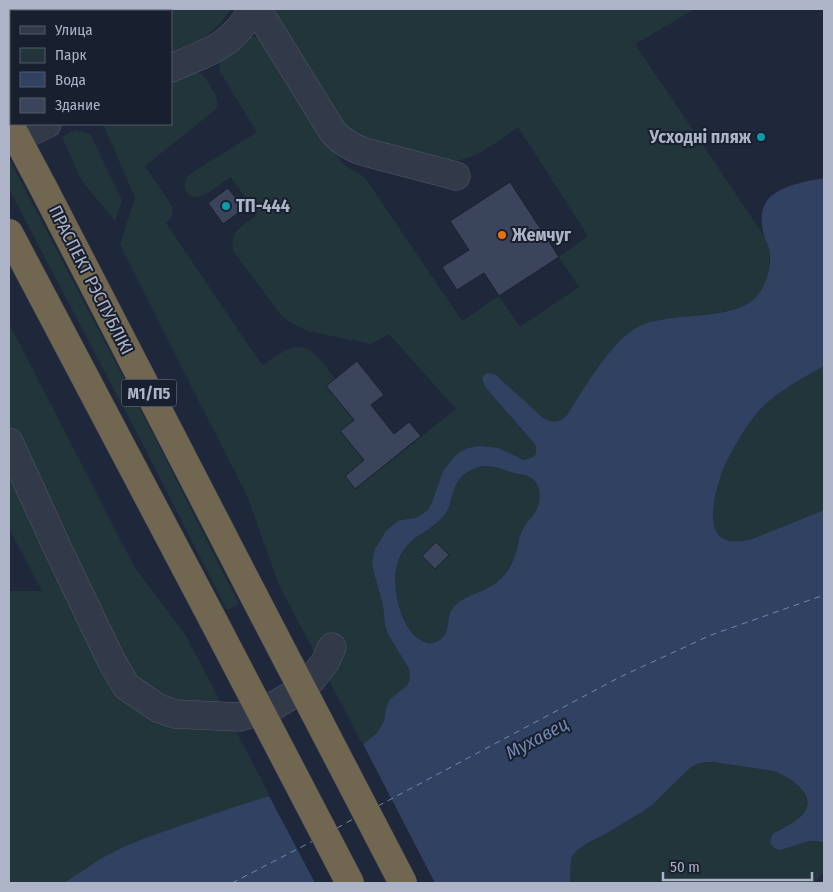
<svg xmlns="http://www.w3.org/2000/svg" width="833" height="892" font-family="'Fira Sans Condensed',sans-serif">
<style>
.green{fill:#21353b}
.water{fill:#304162;fill-rule:evenodd}
.pier{fill:#1f283a}
.lines{fill:none;stroke-linecap:round;stroke-linejoin:round}
.ferry{stroke:#7288b2;stroke-width:1;stroke-dasharray:6 5;stroke-linecap:butt}
.building{fill:#3a445a;stroke:#1a2130}
.minor-casing{stroke:#505768;stroke-width:29}
.highway-casing{stroke:#3d4454;stroke-width:29}
.minor{stroke:#323a4a;stroke-width:28}
.highway{stroke:#71664f;stroke-width:28}
.highway-bridge-casing{stroke:#3d4454;stroke-width:29;stroke-linecap:butt}
.highway-bridge{stroke:#71664f;stroke-width:28}
.culture-dot{fill:#0f9aa8;stroke:#181f2e;stroke-width:2}
.food-dot{fill:#e8710a;stroke:#181f2e;stroke-width:2}
.labels{text-anchor:middle;dominant-baseline:central;stroke-width:4;stroke-linejoin:round;paint-order:stroke}
.shield{fill:#181f2e;stroke:#808799;stroke-width:1}
.shield-label{font-size:16px;font-weight:bold;fill:#adb4c7}
.poi-label{font-size:18px;font-weight:bold;fill:#adb4c7;stroke:#181f2e;text-anchor:start}
.street-label{font-size:18px;fill:#adb4c7;stroke:#181f2e}
.water-label{font-size:19px;font-style:italic;fill:#7288b2;stroke:#181f2e}
</style>
<rect width="100%" height="100%" fill="#1f283a"/>
<g class="green">
<path d="M9,9H231C215,34 198,42 171,54V11H11V41L9,36Z"/>
<path d="M269,9H695L635,44L764,236L770,251L769,270L765,285L755,299L743,307L728,311L641,326L625,337L610,353L567,415C564,419 560,422 554,422C542,422 507,384 496,375C490,372 485,372 482,378L485,387L533,442L536,446V454C525,467 511,453 500,449C493,447 462,456 453,458L443,471L432,502L428,510L416,518L400,520L395,523L390,527L375,549L372,562L373,570L383,605L385,625L409,669L410,679L407,686L402,691L396,695L386,708L384,721L377,733L363,745L279,585L248,498L120,245L135,198L104,126V124H171V82L188,74L195,73L201,74L205,77L216,96L217,101V106L215,110L145,166L172,206C174,214 172,218 166,223L262,365C270,361 278,354 286,350C310,339 323,363 335,379L326,386L354,420L341,431L364,460L345,476L355,489L456,409L389,334L371,344L307,331L288,321L280,314L234,252C227,232 244,225 257,215L231,177C221,183 212,193 200,196C186,200 179,185 190,174L257,132L220,72L219,66L220,59L250,37H259L270,47L341,162C351,171 360,171 368,182L462,321L499,296L520,327L579,287L559,257L588,236L518,127C502,138 485,152 467,158C459,161 451,161 443,161L347,135Z"/>
<polygon points="75,130 90,134 122,200 115,221 82,181 62,137"/>
<polygon points="9,159 153,434 239,604 227,610 139,437 9,189"/>
<polygon points="9,323 135,568 185,634 270,796 148,837 123,847 100,859 64,883 9,883 9,591 42,591 9,528"/>
<path d="M824,366V510L752,539C712,549 709,525 716,492C719,483 721,472 726,463C735,445 745,427 758,412C774,393 803,378 824,366Z"/>
<path d="M482,466C495,466 498,468 511,472C517,474 523,474 529,476C543,482 541,502 535,513C533,517 530,519 528,522C524,527 521,533 519,539C517,542 517,546 517,550C514,561 508,571 500,579C487,592 468,594 455,607C444,617 452,635 437,642C433,643 430,644 426,642C401,635 392,588 397,566C399,558 404,548 409,542C418,533 432,529 440,520C443,515 448,509 450,504C452,501 452,496 453,493C457,477 467,470 482,466Z"/>
<path d="M705,762L722,763L774,771C788,776 818,794 804,813C798,821 783,828 774,833L771,837L770,841L806,842L818,841L824,843V871L815,883H570L571,858L576,851L586,844L607,833L642,812L652,805L690,768L697,764Z"/>
</g>
<path class="water" d="M824,178V366C803,378 774,393 758,412C745,427 735,445 726,463C721,472 719,483 716,492C709,525 712,549 752,539L824,510V843C809,837 795,847 780,850C771,848 767,841 774,833C783,828 798,821 804,813C818,794 788,776 774,771L713,762H705L697,764L690,768L652,805L642,812L607,833L586,844L576,851L571,858L570,883H64L100,859L123,847L148,837L234,807L318,781L377,733L384,721L386,708L390,699L407,686L410,679L409,669L388,634L385,625L383,605L373,570L372,562L375,549L386,531L395,523L400,520L416,518L428,510L432,502L443,471L453,458L460,452L468,448L480,446L498,448L524,460L533,457L536,454V446L533,442L485,387L482,378C485,372 490,372 496,375L542,417C551,423 559,424 567,415C585,388 612,338 642,325C673,312 733,321 755,298C766,288 773,264 769,249C768,244 765,240 764,235C760,221 760,203 774,194C788,184 808,181 824,178ZM482,466C495,466 498,468 511,472C515,474 521,474 525,475C539,479 542,493 538,506C535,516 526,521 522,531C519,537 518,543 517,549C514,561 508,573 498,581C485,593 465,594 453,608C446,616 450,628 444,636C440,641 434,644 428,643C401,637 391,587 397,565C406,533 430,535 445,514C450,507 451,500 453,493C457,477 467,470 482,466Z"/>
<polygon class="pier" points="362,742 435,883 315,883 268,794 317,779"/>
<g class="lines">
<g class="ferry">
<polyline points="378,806 620,677 711,635 824,595"/>
<polyline points="337,828 355,818"/>
<polyline points="232,883 313,841"/>
</g>
</g>
<g class="building">
<polygon points="510,182 559,257 499,296 484,273 457,290 442,267 469,250 450,221"/>
<polygon points="228,188 244,209 223,224 208,203"/>
<polygon points="357,361 384,395 371,405 394,434 409,422 421,436 355,489 345,476 364,460 340,431 354,420 326,386"/>
<polygon points="436,542 449,555 435,569 422,556"/>
</g>
<g class="lines">
<defs>
<g id="minor">
<path d="M257,9L333,132C342,142 352,148 365,152L456,176"/>
<path d="M171,68C205,54 236,44 252,9"/>
<polyline points="9,142 47,124"/>
<polyline points="9,442 57,547 111,660 126,686 158,708 175,714 239,717 270,708 292,695 312,679 325,662 332,647"/>
</g>
<g id="highway">
<polyline points="44,189 255,598"/>
<polyline points="9,233 213,620"/>
</g>
</defs>
<use href="#minor" class="minor-casing"/>
<use href="#highway" class="highway-casing"/>
<use href="#minor" class="minor"/>
<use href="#highway" class="highway"/>
<defs>
<g id="highway-bridge">
<polyline points="9,123 44,189"/>
<polyline points="255,598 403,883"/>
<polyline points="213,620 350,883"/>
</g>
</defs>
<use href="#highway-bridge" class="highway-bridge-casing"/>
<use href="#highway-bridge" class="highway-bridge"/>
</g>
<g class="culture-dot">
<circle cx="761" cy="137" r="5"/>
<circle cx="226" cy="206" r="5"/>
</g>
<circle class="food-dot" cx="502" cy="235" r="5"/>
<g class="labels">
<rect class="shield" x="121.5" y="379.5" width="55" height="27" rx="4"/>
<g class="shield-label">
<text x="149" y="393">М1/П5</text>
</g>
<g class="poi-label">
<text x="751" y="137" text-anchor="end">Усходні пляж</text>
<text x="236" y="206">ТП-444</text>
<text x="512" y="235">Жемчуг</text>
</g>
<g class="street-label">
<text transform="translate(91 280) rotate(63)">ПРАСПЕКТ РЭСПУБЛІКІ</text>
</g>
<g class="water-label">
<text transform="translate(537 738) rotate(-28)">Мухавец</text>
</g>
</g>
<rect width="833" height="892" fill="none" stroke="#adb4c7" stroke-width="20"/>
<rect x="10" y="10" width="162" height="115" fill="#181f2e" stroke="#545b6b"/>
<rect x="20" y="26" width="25" height="8" fill="#323a4a" stroke="#545b6b"/>
<text x="55" y="35" font-size="15" fill="#adb4c7">Улица</text>
<rect x="20" y="48" width="25" height="15" fill="#21353b" stroke="#545b6b"/>
<text x="55" y="60" font-size="15" fill="#adb4c7">Парк</text>
<rect x="20" y="72" width="25" height="15" fill="#304162" stroke="#545b6b"/>
<text x="55" y="85" font-size="15" fill="#adb4c7">Вода</text>
<rect x="20" y="98" width="25" height="15" fill="#3a445a" stroke="#545b6b"/>
<text x="55" y="110" font-size="15" fill="#adb4c7">Здание</text>
<path d="M663 872v8h149v-8" fill="none" stroke="#adb4c7" stroke-width="2.5"/>
<text x="670" y="872" font-size="15" fill="#adb4c7" stroke="#181f2e" stroke-width="4" paint-order="stroke">50 m</text>
</svg>
